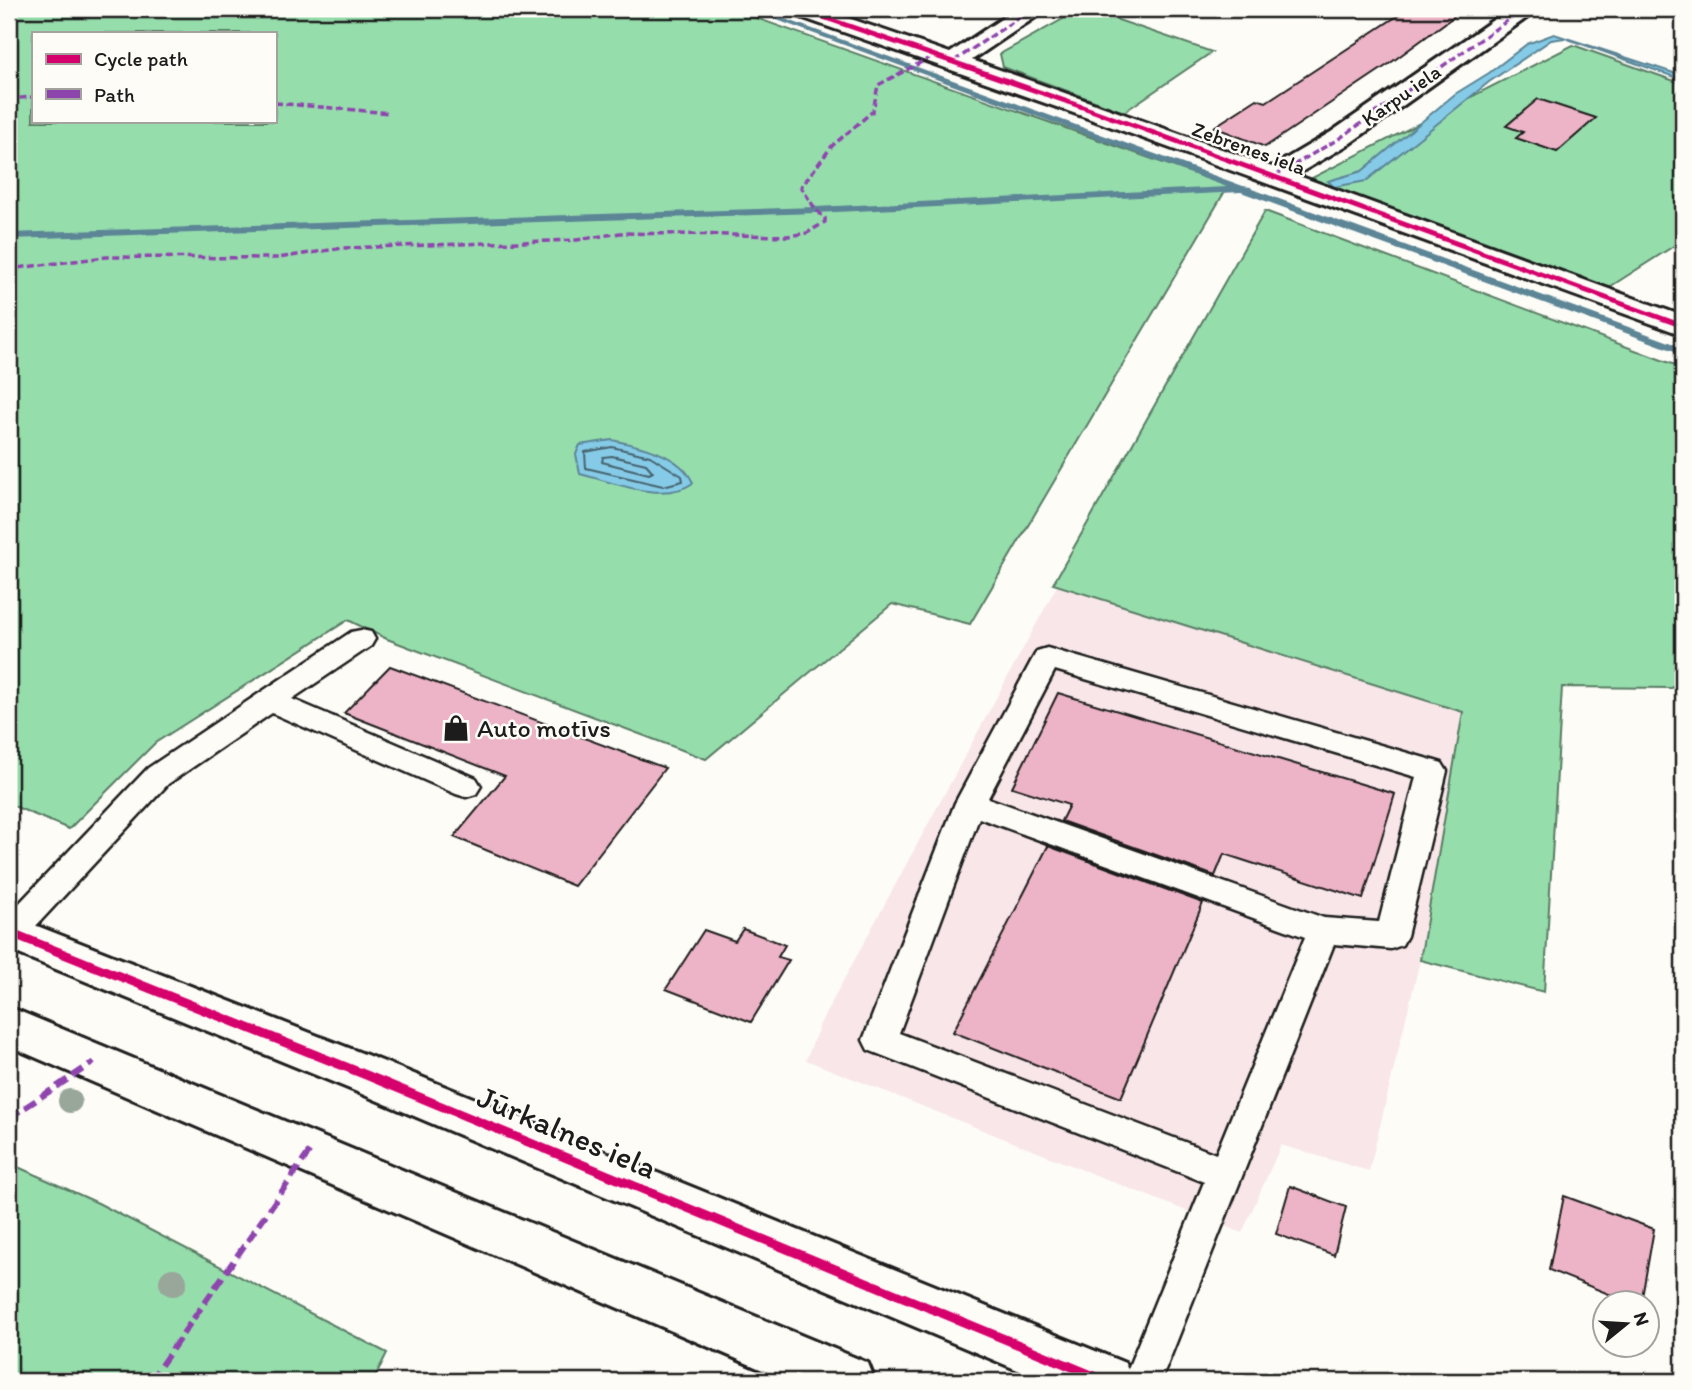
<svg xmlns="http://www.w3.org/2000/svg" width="1692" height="1390" font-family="Itim,sans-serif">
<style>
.built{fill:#f8e6e9}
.green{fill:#96ddac;stroke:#597c64;stroke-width:2;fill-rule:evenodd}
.water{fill:#85cbe7;stroke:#5b8596;stroke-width:2}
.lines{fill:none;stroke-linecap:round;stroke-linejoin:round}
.shore{stroke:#46626d;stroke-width:2}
.stream{fill:#5b8596;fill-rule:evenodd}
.building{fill:#edb4c7;stroke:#1c1c1c;stroke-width:2}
.lane-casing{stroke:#1c1c1c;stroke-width:5}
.street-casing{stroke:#1c1c1c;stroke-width:6}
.secondary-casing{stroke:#1c1c1c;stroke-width:6}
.lane{fill:#fdfcf7;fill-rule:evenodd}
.street{fill:#fdfcf7;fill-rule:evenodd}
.secondary{fill:#fdfcf7;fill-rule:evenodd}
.quiet-far1{stroke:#8e44ad;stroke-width:3.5;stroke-dasharray:7 3.5;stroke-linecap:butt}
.quiet{stroke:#8e44ad;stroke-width:6;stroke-dasharray:13 6;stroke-linecap:butt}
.cycleway-far1-casing{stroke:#fdfcf7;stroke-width:9}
.cycleway-casing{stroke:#fdfcf7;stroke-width:13}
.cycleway-far1{stroke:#d6006c;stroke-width:5}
.cycleway{stroke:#d6006c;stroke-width:9}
.tree{fill:#99a69a}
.labels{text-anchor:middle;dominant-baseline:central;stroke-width:5;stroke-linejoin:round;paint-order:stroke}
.far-street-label{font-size:21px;fill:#1c1c1c;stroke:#fdfcf7}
.poi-label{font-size:26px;fill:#1c1c1c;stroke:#fdfcf7;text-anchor:start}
.near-street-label{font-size:32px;fill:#1c1c1c;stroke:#fdfcf7}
</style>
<rect width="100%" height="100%" fill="#fdfcf7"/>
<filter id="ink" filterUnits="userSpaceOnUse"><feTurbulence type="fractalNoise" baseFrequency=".0143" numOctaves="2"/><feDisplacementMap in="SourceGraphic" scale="14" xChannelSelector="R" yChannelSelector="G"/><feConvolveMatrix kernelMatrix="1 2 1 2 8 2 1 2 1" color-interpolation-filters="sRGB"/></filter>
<g filter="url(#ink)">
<polygon class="built" points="1057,586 1464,712 1420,960 1369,1171 1281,1145 1242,1233 806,1060 821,1022"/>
<g class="green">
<path d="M9,9H731L1228,186L970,624L892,604L706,759L387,639L348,620L155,743L69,829L9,804ZM33,33H275V121H33Z"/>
<polygon points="1081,9 1086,9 1212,52 1124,112 1003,67 1000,54"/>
<polygon points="1573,45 1683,84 1683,240 1608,288 1308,180"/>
<polygon points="1265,211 1683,368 1683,676 1672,688 1562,687 1544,992 1420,960 1463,712 1053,584"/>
<polygon points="9,1163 98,1203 387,1353 373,1381 9,1381"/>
</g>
<g class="water">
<polygon points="1554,34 1683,76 1683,80 1565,38 1551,40 1489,82 1366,181 1334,187 1328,181 1362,171 1455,94 1489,73 1527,44"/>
<path d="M612,440C640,446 681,454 693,483C663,504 613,482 580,474L576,454L580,445Z"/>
</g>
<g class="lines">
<g class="shore">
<polygon points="612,447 650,456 682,476 683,481 663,486 586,468 585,452"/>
<polygon points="612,456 646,464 653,472 649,474 602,462 603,457"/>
</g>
<polygon class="stream" points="747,9 758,9 1243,186 1251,187 1252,189 1683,347 1683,354 1241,192 816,213 9,239 9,233 816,207 1227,187"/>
</g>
<g class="building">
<polygon points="1408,9 1464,9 1389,64 1265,147 1214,127 1257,99 1266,102"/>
<polygon points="1538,99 1596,118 1557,152 1516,138 1523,132 1506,126"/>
<polygon points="390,666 665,768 574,886 454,837 505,776 344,713"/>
<polygon points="1058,693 1395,794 1363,899 1224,854 1215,876 1061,821 1069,805 1012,787"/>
<polygon points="1048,846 1203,903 1121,1098 953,1032"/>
<polygon points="743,929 785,945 778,957 789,960 751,1022 666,989 704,930 735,941"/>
<polygon points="1290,1186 1346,1207 1334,1255 1276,1234"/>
<polygon points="1564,1196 1654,1229 1641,1303 1631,1303 1549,1270"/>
</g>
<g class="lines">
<defs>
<g id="lane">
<polygon points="361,630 371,632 375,639 371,646 292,699 476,778 481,786 476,794 466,797 456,794 272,713 168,784 21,942 9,945 9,914 148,768 351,632"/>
<path d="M1047,648L1442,763L1447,771L1407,936L1402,945L1391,949L1334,944L1161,1381H1123L1204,1182L868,1050L863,1040L955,803L1033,658L1037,651ZM1055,670L1416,777L1379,922L1324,918L988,798ZM979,818L1305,937L1216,1154L899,1033Z"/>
</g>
<polygon id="street" points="788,9 822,9 950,53 1016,9 1044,9 1040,14 972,60 1272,167 1331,132 1509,9 1536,9 1532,14 1349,144 1296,175 1683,316 1683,335 1082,116 792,14"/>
<g id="secondary">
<polygon points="9,915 382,1061 1125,1363 1133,1381 1044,1381 350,1089 9,950"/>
<polygon points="9,1007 868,1363 875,1381 788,1381 9,1046"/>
</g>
</defs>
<use href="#lane" class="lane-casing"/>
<use href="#street" class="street-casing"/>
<use href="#secondary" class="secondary-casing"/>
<use href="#lane" class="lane"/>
<use href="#street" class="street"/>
<use href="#secondary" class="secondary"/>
<g class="quiet-far1">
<polyline points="954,61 1032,9"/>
<polyline points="9,99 33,97"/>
<polyline points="275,103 390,113"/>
<polyline points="1275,176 1340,138 1524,9"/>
<polyline points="9,269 106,257 278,258 343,248 577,240 620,233 788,236 807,233 825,222 825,218 816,210 801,187 832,146 873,111 878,85 935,55"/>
</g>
<g class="quiet">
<polyline points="9,1118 94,1062"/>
<polyline points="150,1381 310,1151"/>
</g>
<defs>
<polyline id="cycleway-far1" points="800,9 1091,110 1683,326"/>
<polyline id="cycleway" points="9,932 366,1075 1106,1381"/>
</defs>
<use href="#cycleway-far1" class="cycleway-far1-casing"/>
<use href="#cycleway" class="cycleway-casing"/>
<use href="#cycleway-far1" class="cycleway-far1"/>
<use href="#cycleway" class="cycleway"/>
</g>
<g class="tree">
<circle cx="70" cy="1101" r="12"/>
<circle cx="173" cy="1282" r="14"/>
</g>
</g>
<defs>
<symbol id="shop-bare" viewBox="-9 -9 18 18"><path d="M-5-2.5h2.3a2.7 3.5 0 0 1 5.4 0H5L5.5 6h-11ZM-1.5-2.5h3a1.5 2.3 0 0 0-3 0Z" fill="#1c1c1c" stroke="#fdfcf7" stroke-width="2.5" paint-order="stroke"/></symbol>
</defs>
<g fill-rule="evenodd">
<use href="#shop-bare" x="437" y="709" width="38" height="38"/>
</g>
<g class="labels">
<g class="far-street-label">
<text transform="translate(1401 95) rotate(-35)">Karpu iela</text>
<text transform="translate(1249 148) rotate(20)">Zebrenes iela</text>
</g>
<g class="poi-label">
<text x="477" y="728">Auto motīvs</text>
</g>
<g class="near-street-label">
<text transform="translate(567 1132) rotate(23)">Jūrkalnes iela</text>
</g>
</g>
<rect width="1692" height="1390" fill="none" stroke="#fdfcf7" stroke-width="35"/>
<rect x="18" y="18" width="1657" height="1355" fill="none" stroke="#1c1c1c" stroke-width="2.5" filter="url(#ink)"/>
<rect x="32" y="32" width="245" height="91" fill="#fdfcf7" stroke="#a3a29f" stroke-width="2"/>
<rect x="46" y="54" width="35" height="10" fill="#d6006c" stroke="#a3a29f" stroke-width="2"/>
<text x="94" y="66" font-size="21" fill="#1c1c1c">Cycle path</text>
<rect x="46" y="89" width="35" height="10" fill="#8e44ad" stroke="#a3a29f" stroke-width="2"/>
<text x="94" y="102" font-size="21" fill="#1c1c1c">Path</text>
<g transform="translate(1626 1324) rotate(72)"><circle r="33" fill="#fdfcf7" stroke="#a3a29f" stroke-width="2"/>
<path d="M0-5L12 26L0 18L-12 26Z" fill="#1c1c1c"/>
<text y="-10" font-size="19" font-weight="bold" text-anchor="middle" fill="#1c1c1c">N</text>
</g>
</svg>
